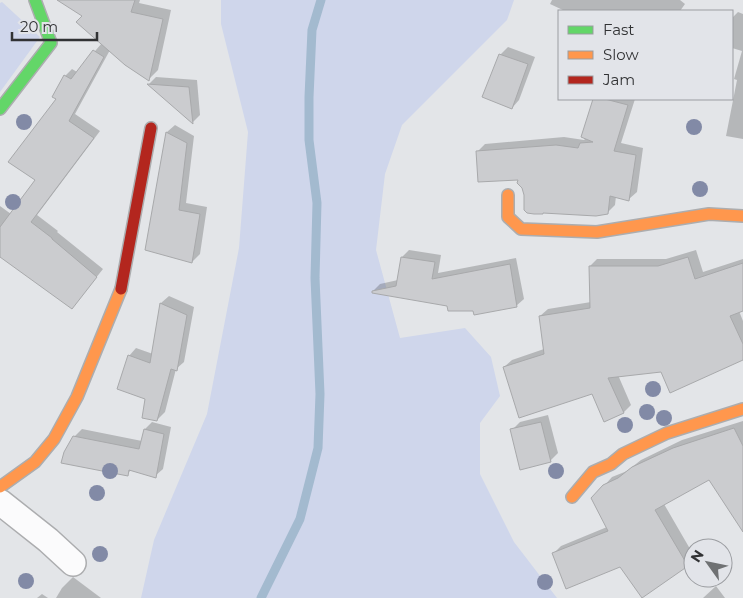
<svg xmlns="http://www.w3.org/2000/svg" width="743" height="598" font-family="Montserrat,sans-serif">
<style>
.green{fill:#cfd6eb}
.shadow{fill:#0003}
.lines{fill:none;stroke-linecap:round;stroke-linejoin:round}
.stream{stroke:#a3bacf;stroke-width:9}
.building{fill:#cbcccf;stroke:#a8a9ab}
.street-casing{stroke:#acadaf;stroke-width:28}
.fast-casing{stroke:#acadaf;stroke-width:14}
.slow-casing{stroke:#acadaf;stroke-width:14}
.jam-casing{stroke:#acadaf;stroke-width:14}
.street{stroke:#fbfbfc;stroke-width:25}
.fast{stroke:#63d668;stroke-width:11}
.slow{stroke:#ff974d;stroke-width:11}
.jam{stroke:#b3261e;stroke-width:11}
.tree{fill:#828aa6}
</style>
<rect width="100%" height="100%" fill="#e3e5e8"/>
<g class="green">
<polygon points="221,0 514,0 507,20 402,125 385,174 376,250 400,338 465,328 491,357 500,396 480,423 480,474 514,542 557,598 141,598 154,540 207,414 239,248 248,132 221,24"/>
<polygon points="2,2 40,37 0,92 0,3"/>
</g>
<g class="shadow">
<polygon points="60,0 140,0 139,3 171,10 158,70 149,79 110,50 75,114 100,131 37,215 58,231 57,232 103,269 72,308 0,252 0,206 11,214 37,180 65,76 72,69 77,72 102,43 84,16"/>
<polygon points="552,0 680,0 685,4 680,11 593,11 591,10 590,11 565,11 550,4"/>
<polygon points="738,12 743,14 743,139 726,136 737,80 734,79 742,51 732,48 732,18"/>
<polygon points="508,47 535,57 519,100 512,108 500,55"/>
<polygon points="156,77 197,80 200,115 193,122 149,84"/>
<polygon points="594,99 635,99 621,143 643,148 637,192 629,199 616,196 615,205 607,213 525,194 519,179 478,151 485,144 564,137 584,140 586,138 583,136"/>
<polygon points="175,125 194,136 186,203 207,207 200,254 192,262 146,249 167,132"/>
<polygon points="409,250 441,255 438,273 516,258 524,299 516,306 474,309 373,291 380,284 398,280 402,257"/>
<polygon points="696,250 703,272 743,259 743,310 739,311 743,321 743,359 618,375 631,405 624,412 605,421 593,393 504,367 512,360 544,349 540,316 548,309 591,302 590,266 597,259 666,259"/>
<polygon points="169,296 194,307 184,362 176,369 165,412 157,420 129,356 136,348 153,354 161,303"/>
<polygon points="548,415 558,453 550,461 512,430 520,422"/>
<polygon points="743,421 743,526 709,479 664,504 693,554 693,559 687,565 620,566 553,554 561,546 607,527 604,486 612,477 627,471 641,460 682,440"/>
<polygon points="152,422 171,427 163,469 155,476 132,469 127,474 74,437 82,429 142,441 145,429"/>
<polygon points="73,577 101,598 56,598 62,588"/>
<polygon points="716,586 725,598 703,598"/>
<polygon points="42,594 48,598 37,598"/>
</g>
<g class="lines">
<polyline class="stream" points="261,598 300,519 318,448 320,394 315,278 317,203 309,140 309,97 312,30 321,0"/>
</g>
<g class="building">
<polygon points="57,0 135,0 131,12 163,19 149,81 125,65 76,22 82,16"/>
<polygon points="93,50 104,57 69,121 94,138 31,222 52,238 52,239 97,277 72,309 0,257 0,227 35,180 8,162 56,99 52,97 64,75 71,79"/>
<polygon points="499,54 528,64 512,109 482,97"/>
<polygon points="147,84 189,87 193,124"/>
<polygon points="593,99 605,99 628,105 614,151 636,155 629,201 610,196 608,214 596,216 543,213 543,214 534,214 527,213 524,210 524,195 522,188 517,183 518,180 478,182 476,151 556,145 578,148 580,143 593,142 581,137"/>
<polygon points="166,132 187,143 179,210 200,214 192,263 145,250"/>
<polygon points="401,257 435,262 432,279 510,264 517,307 474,315 473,311 448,311 447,306 372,293 372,291 396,286"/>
<polygon points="688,257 695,279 743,263 743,311 730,316 743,344 743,360 670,393 661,372 608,378 624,413 604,422 592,394 519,418 503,367 544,354 539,316 590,308 589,266 658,266"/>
<polygon points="160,303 187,315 177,371 171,369 157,421 142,418 145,399 117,389 128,355 150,363"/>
<polygon points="541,422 551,462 520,470 510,429"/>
<polygon points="734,428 743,446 743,532 709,480 655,510 688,566 642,598 620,567 566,589 552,553 608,531 591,498 603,485 618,478 632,467 673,448"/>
<polygon points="144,429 164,434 156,478 129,470 128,476 61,463 64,452 73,436 139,449"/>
</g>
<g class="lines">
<defs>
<polyline id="street" points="0,502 48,540 73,563"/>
<polyline id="fast" points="0,109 51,43 35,0"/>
<g id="slow">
<polyline points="508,195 508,217 521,229 597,232 709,214 743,216"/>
<polyline points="0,487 35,462 54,439 77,397 121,289"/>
<polyline points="572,497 593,472 611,464 623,454 667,433 743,409"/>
</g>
<polyline id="jam" points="121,289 151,128"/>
</defs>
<use href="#street" class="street-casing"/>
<use href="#fast" class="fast-casing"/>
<use href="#slow" class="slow-casing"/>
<use href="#jam" class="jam-casing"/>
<use href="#street" class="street"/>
<use href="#fast" class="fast"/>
<use href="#slow" class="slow"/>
<use href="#jam" class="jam"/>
</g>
<g class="tree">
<circle cx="24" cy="122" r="8"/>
<circle cx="694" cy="127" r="8"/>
<circle cx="700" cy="189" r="8"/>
<circle cx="13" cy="202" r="8"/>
<circle cx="653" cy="389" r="8"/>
<circle cx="647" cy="412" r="8"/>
<circle cx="664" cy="418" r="8"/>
<circle cx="625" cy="425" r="8"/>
<circle cx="110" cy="471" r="8"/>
<circle cx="556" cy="471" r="8"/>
<circle cx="97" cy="493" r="8"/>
<circle cx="100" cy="554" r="8"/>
<circle cx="26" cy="581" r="8"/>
<circle cx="545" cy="582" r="8"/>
</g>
<rect x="558" y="10" width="175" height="90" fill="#e2e4e9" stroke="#9b9da1"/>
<rect x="568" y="26" width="25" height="8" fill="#63d668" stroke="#9b9da1"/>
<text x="603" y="35" font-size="15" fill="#313234">Fast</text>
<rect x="568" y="51" width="25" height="8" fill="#ff974d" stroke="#9b9da1"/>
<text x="603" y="60" font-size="15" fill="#313234">Slow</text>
<rect x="568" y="76" width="25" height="8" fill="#b3261e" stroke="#9b9da1"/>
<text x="603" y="85" font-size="15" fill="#313234">Jam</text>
<g transform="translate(708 563) rotate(303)"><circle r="24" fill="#e2e4e9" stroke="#9b9da1"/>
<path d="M0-4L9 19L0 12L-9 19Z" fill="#6f7173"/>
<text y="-8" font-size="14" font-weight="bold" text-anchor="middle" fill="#313234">N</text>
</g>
<path d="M12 32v8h85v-8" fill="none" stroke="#313234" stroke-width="2.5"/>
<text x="20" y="32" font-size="15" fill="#313234" stroke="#e2e4e9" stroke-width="4" paint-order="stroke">20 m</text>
</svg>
